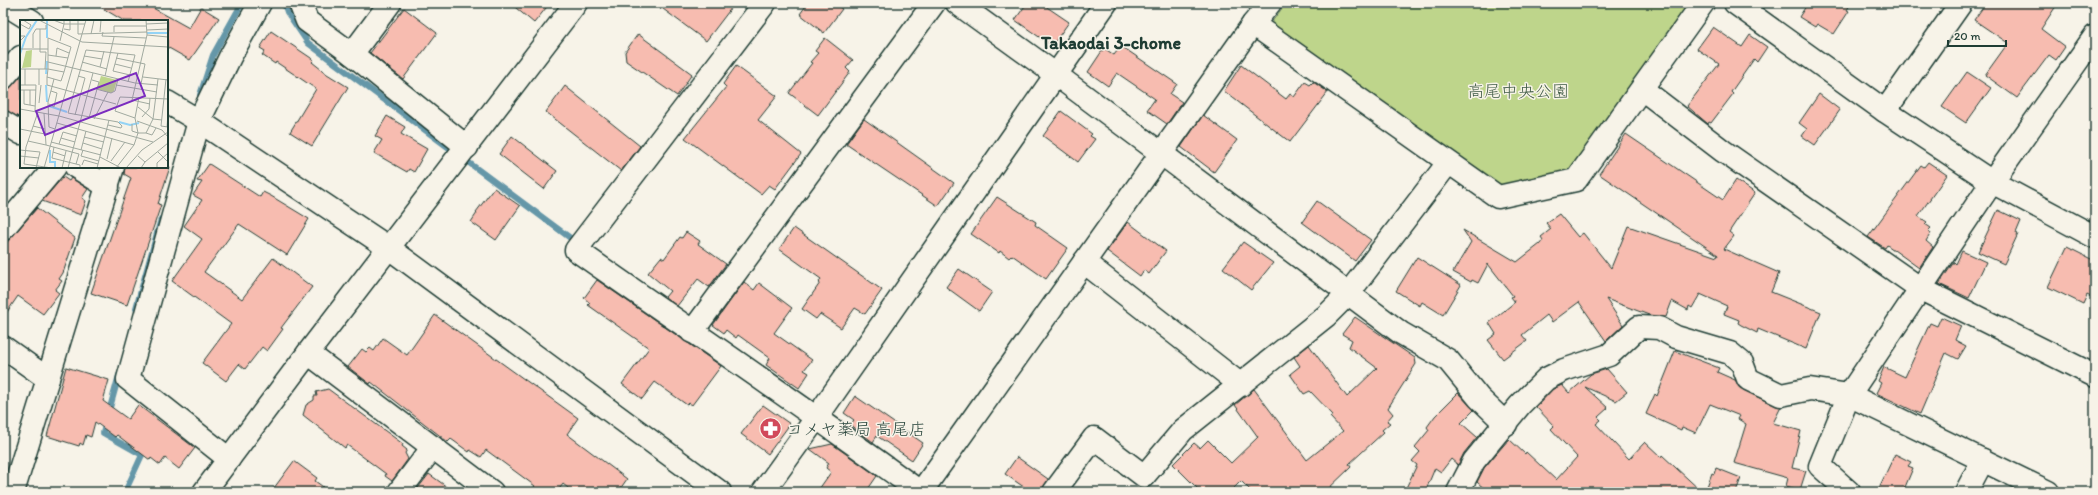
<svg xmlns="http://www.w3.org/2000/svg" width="2098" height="495" font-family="Itim,'Klee One',sans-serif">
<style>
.green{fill:#bed58b;stroke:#6e8960}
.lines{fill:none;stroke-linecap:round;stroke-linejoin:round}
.stream{stroke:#6597a8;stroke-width:6}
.building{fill:#f7bcb0;stroke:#1f3d34}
.minor-casing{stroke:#1f3d34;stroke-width:25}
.minor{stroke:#f7f3e8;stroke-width:22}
.labels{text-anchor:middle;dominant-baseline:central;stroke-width:3;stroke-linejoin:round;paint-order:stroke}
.park-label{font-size:17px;fill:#3f5b45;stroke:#f7f3e8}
.poi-label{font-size:17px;fill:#1f3d34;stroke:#f7f3e8;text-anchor:start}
.neighbourhood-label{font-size:18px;font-weight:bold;fill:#1f3d34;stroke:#f7f3e8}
.inset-river{fill:none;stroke:#94d3f5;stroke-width:2}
.inset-road{fill:none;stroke:#a1aaa0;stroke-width:1}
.view{fill:#7b2cbf;fill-opacity:0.15;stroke:#7b2cbf;stroke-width:2}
.inset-edge{fill:none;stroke:#1f3d34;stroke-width:2}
</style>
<rect width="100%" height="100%" fill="#f7f3e8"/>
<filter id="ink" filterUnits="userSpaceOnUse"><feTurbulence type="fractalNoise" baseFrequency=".025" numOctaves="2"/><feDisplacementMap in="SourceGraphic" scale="8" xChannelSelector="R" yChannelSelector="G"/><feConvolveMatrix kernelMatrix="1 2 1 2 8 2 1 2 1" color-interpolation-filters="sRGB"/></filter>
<g filter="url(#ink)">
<polygon class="green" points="1286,3 1689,3 1569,175 1502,188 1271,23"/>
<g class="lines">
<g class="stream">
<polyline points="284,3 287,12 308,43 577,243"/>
<polyline points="200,95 213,55 242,3"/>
<polyline points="136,308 161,219"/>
<polyline points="119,375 103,433 142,455 125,492"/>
</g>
</g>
<g class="building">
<polygon points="94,3 144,3 189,28 201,7 219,18 190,60 167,47 167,21 124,21"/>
<polygon points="510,3 550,3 534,23"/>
<polygon points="655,3 735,3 706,41"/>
<polygon points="808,3 834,3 842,9 824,33 800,14"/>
<polygon points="1027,3 1041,3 1069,22 1052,46 1015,20"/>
<polygon points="1808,3 1851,3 1847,10 1849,11 1834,34 1817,24 1815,27 1799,17"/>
<polygon points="1986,3 2058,3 2041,29 2065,47 2056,60 2049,55 2017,98 1985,75 2008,43 1974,20"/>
<polygon points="404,8 437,33 403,79 370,53"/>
<polygon points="1713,27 1742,47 1750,35 1767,47 1757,62 1754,59 1731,92 1733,94 1711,123 1709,122 1708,124 1687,106 1719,64 1697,49"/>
<polygon points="271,31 314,60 312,62 327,74 348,87 312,146 290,132 316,89 276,62 275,64 262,55 265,51 260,48"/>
<polygon points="638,34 692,74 677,96 626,61 625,52"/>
<polygon points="825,38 853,60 846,68 850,72 818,115 789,93 812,63 810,62 818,53 815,51"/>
<polygon points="1121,46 1177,84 1170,94 1182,102 1167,124 1147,110 1155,99 1117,73 1108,86 1088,72 1104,48 1114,55"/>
<polygon points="1241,65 1286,99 1290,94 1294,97 1305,82 1310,85 1313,82 1328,92 1290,142 1224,91"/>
<polygon points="736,66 777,96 758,120 801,154 775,189 769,185 761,194 685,138 726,87 723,84"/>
<polygon points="1967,72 1991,88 1966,123 1942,107"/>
<polygon points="21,76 21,118 3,110 3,100 10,88"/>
<polygon points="565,86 640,146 621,171 546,112"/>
<polygon points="1819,94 1840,110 1815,145 1802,136 1807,129 1799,123"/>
<polygon points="1061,111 1092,134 1090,136 1095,139 1078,162 1043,136"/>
<polygon points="1203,115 1237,140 1214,172 1181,147"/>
<polygon points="387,116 405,127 401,134 427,149 414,172 409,169 407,172 374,153 382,140 375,136"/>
<polygon points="864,119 954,183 938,206 846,144"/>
<polygon points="1626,134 1723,200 1736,180 1755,193 1729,232 1734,236 1724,249 1779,273 1771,292 1821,312 1806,349 1758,329 1757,333 1741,325 1738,323 1739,320 1724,314 1727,306 1700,294 1692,308 1689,306 1688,310 1672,301 1666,317 1649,315 1606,299 1623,325 1606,341 1579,302 1552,322 1547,315 1522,335 1527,341 1503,359 1488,340 1496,334 1489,323 1515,302 1511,297 1513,296 1488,264 1478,283 1472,280 1471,282 1453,272 1471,242 1463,230 1517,262 1540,244 1543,240 1541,237 1551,229 1546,223 1559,214 1578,237 1583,233 1611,268 1628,226 1717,257 1718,255 1599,174"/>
<polygon points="512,136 557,171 544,189 499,154"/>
<polygon points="1928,162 1947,175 1918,216 1927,222 1925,224 1931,228 1928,231 1931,233 1926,241 1933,247 1919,268 1887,245 1885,248 1868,237 1921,165 1924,167"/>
<polygon points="209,164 260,197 263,192 271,196 309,219 287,255 239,224 204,272 242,299 273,258 312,287 281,328 283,329 267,351 262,347 245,369 239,364 226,381 202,363 231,324 172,281 202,239 184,226 202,200 193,195 202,182 197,181"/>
<polygon points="125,167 170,167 158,204 161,205 127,305 91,293 131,178 124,174"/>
<polygon points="63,177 69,181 71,178 88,189 82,198 86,201 81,215 42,201"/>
<polygon points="494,188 520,206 496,240 471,222 477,213 476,212"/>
<polygon points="997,197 1036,222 1035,225 1068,248 1046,279 1012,255 1009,258 1000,251 999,253 971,234"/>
<polygon points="1317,201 1371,240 1355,261 1302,222"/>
<polygon points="37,208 75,238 63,273 59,279 62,281 55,290 59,293 43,314 18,296 3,318 3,247"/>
<polygon points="1998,210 2021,221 2016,233 2018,234 2004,264 1978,252"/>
<polygon points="1128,222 1166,251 1149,274 1144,270 1140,276 1107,251"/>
<polygon points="794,228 882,290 865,314 855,308 841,328 820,314 816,319 802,309 820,283 819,282 821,279 779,249"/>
<polygon points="686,232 700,241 698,244 726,264 709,287 698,279 677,306 665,297 670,291 648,273 661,257 664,259 680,237 682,238"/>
<polygon points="1243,242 1273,263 1251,290 1223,268"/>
<polygon points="2067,247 2095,261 2095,299 2087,295 2083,304 2048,287"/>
<polygon points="1962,251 1986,262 1969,298 1939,284 1954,262 1956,264"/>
<polygon points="1417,257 1461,285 1443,315 1422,302 1420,306 1396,291"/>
<polygon points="959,269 992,292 979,311 946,287"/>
<polygon points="597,280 721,366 692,405 689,403 687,405 655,382 642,399 622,384 649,348 588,305 590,303 584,298"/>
<polygon points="744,282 754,290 759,283 792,308 774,333 812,360 804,370 809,373 799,388 766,365 770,358 738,335 736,338 726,330 724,333 713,325"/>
<polygon points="435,315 578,418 567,434 627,479 618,492 573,492 563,484 557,492 530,492 535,486 486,450 481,457 470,450 469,452 451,439 448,442 371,382 370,384 348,367 362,349 366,352 370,348 374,351 383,338 407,355"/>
<polygon points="1355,317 1415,358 1416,364 1388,408 1393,414 1387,421 1390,423 1382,430 1384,432 1349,464 1351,467 1325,492 1252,492 1241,481 1230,492 1201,492 1173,464 1194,443 1200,448 1208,440 1231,463 1258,437 1235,405 1254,389 1307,460 1343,431 1330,417 1333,415 1310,391 1304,394 1290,374 1300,366 1294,357 1309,345 1347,397 1377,368 1349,347 1352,340 1342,334"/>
<polygon points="1941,317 1961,326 1955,340 1966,346 1958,359 1946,353 1920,414 1876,393 1881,383 1878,381 1884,367 1905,377 1930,323 1937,326"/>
<polygon points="1675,351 1719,368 1717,372 1735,380 1743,390 1776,406 1781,407 1773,423 1801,431 1792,468 1806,471 1800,490 1786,486 1788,478 1734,463 1746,424 1738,419 1740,416 1710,404 1696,433 1682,427 1681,430 1646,414 1655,394 1657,396"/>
<polygon points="66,367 109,380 103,401 128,419 138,405 195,448 179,469 165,458 160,465 151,458 150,460 117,435 115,437 95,422 91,437 86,435 83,445 80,443 79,446 47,436"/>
<polygon points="1607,369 1627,392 1616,401 1585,387 1608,408 1598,417 1601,420 1596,424 1629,459 1645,442 1661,457 1662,455 1702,492 1488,492 1477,482 1484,468 1509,439 1525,454 1526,452 1556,480 1577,457 1551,429 1554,426 1536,407 1553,389 1562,385 1569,393 1591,374"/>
<polygon points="328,389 403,444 402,446 407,450 405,453 408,459 392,481 385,476 386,474 347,445 345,448 303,415 306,405 314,400 314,396 317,396 316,392"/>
<polygon points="1458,393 1474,410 1461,423 1477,437 1464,453 1458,465 1451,459 1441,472 1435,468 1425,492 1404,492 1417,465 1412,461 1420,452 1415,447 1429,430 1427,427 1435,416"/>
<polygon points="855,396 923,443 912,460 877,436 873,442 850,425 854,420 844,413"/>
<polygon points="763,405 790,424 768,454 741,434"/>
<polygon points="832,444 877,476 866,492 817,492 831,472 826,468 829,463 810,449"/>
<polygon points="1895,454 1911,462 1908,466 1913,468 1903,492 1877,492"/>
<polygon points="1017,457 1048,479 1042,492 1031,492 1005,474"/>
<polygon points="294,461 317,478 315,481 330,492 271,492"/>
<polygon points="1716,468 1741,478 1736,492 1705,492 1712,473 1714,474"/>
<polygon points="429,474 454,492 415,492"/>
</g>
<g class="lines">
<defs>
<g id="minor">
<polyline points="3,3 32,21"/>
<polyline points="300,3 307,21 352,54 390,3"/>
<path d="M765,3L576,250C691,331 807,409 920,492"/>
<polyline points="957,3 1055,74 1401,333 1448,360 1479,398 1506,424"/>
<polyline points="1735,3 1885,111 1992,182 2095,237"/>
<polyline points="1253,24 1498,197 1576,180 1703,3"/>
<polyline points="352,54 467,147"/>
<polyline points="3,78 21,57"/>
<polyline points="1642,89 1723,151 1921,289 2095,376"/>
<polyline points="167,102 199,121 389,248 720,492"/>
<polyline points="1885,111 1961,3"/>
<polyline points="3,122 21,133"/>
<polyline points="76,167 108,187"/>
<polyline points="3,229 55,167"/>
<polyline points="1084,262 1241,385"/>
<polyline points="692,332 934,3"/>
<polyline points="3,347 48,379"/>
<polyline points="308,353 492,492"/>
<polyline points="229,459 128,379 199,121 230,57 260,3"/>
<polyline points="13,492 113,167"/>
<polyline points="204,492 308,353 576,3"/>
<polyline points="399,492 433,447"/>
<polyline points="763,492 817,417 1106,3"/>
<polyline points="921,492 1253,24 1270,3"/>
<polyline points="1054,492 1094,438 1144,476 1183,430 1326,316 1348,294 1448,163"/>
<polyline points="1458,492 1474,461 1520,405 1546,379 1564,370 1609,355 1639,327 1659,328 1676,337 1730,353 1742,363 1748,379 1781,395 1810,389 1849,395 2048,492"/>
<polyline points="1849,492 1820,466 1849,395 1992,182 2095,36"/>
<polyline points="1966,492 1983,460"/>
</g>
</defs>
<use href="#minor" class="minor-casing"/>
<use href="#minor" class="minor"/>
</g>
</g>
<defs>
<symbol id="pharmacy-disc" viewBox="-11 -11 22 22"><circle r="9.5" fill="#d1495b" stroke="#f7f3e8"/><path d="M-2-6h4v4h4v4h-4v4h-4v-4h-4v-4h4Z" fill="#fff"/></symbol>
</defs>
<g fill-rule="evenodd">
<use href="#pharmacy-disc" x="758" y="416" width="25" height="25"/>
</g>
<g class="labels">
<g class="park-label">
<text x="1518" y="91">高尾中央公園</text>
</g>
<g class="poi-label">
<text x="786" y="429">コメヤ薬局 高尾店</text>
</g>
<g class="neighbourhood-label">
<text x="1111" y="43">Takaodai 3-chome</text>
</g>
</g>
<g transform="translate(20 20)">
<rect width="148" height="148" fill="#f7f3e8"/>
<path d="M12,30L11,47L2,48L6,31ZM81,56L97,60L94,71L91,73L77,69Z" fill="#bed58b"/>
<path class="inset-river" d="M127,13H148M27,18V0M0,34L6,17L17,0M26,54L27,41M26,65L27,82M29,86L47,92M99,102L110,105L119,103M30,130V142H35V148"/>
<path class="inset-road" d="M19,0L62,22L148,27M33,0L44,4V0M58,0V14L127,12M126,0L127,15L112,80L130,84M0,4L9,9L11,5L3,0M126,4L148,3M44,9L50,10V4H65M127,10L148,9M80,12L81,0M83,12L82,16L126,18M94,12V6H126M71,14L74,0M127,15L148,17M0,16H5L0,21M40,21L44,4H50V0M13,28V14L16,9H20M0,29H28M98,33L93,51L110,55M28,35L48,38M36,36L37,28L49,33M64,36L82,39M96,38L125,44L121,64M28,42V18L51,27L44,52M62,42L87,49M95,44L111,48M80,47L84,31M0,49H28V42L115,63L138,65M25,49L26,32H20V9H26V5M85,56L94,17M27,57V65L96,84M123,57L148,60M34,59L41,61L44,52L28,49L27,57L34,59L28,82L29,107L35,109M146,59L141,106L148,107M0,65H16L15,91M5,65V49M19,65V49M96,65L137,72M76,69L91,73L95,71L98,59M0,70H16M4,70V84L15,86M19,83L21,65M29,84L34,87L37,73L31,71M10,85V70M118,87L133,99L142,100M0,89L39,96L133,122M18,92L6,127L4,144L32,148M24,93L26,125L59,134L56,144M55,95L65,58L58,56M122,97L129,89L130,78M69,98L79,62L72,60M115,98L95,91L100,77L148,79M74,99L88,72M117,101L142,110L148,117M37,103L114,125M112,104V111L118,113L115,98L119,77M88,105L101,108L102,106L98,102L48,93L66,30L115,35L108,62M13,106L25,109M147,107L148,93M0,109L25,114M126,113L132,115L136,108M64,117L84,122M41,118L55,122M8,121L26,125M31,122L81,135M63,123L82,129M39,124L43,112L57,116M34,127L32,138L60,145V148M0,130L20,132L16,148M61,130L66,111M63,130L61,136L79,141M33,132L45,136M138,132L148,142M0,136L19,138M118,136L125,142L121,148M80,137L101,148M87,139L92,118M91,141L105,122M125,142L148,123M62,145L64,140L78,144M24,148L66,0M42,148L46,131M48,148L73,53M77,148L89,100M96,148L114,125L118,113H126L133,99L138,59M106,148L122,130L148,112M137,148V143L148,133"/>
<path class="view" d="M116,53L125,76L25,115L16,91Z"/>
<rect width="148" height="148" class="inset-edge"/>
</g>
<rect width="2098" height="495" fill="none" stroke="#f7f3e8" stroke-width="16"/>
<rect x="8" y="8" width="2082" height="479" fill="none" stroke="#1f3d34" stroke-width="1.5" filter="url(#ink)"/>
<path d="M1948 40v6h58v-6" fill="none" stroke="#1f3d34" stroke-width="2"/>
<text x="1954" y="40" font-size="12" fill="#1f3d34" stroke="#f7f3e8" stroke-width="3" paint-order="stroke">20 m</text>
</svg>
